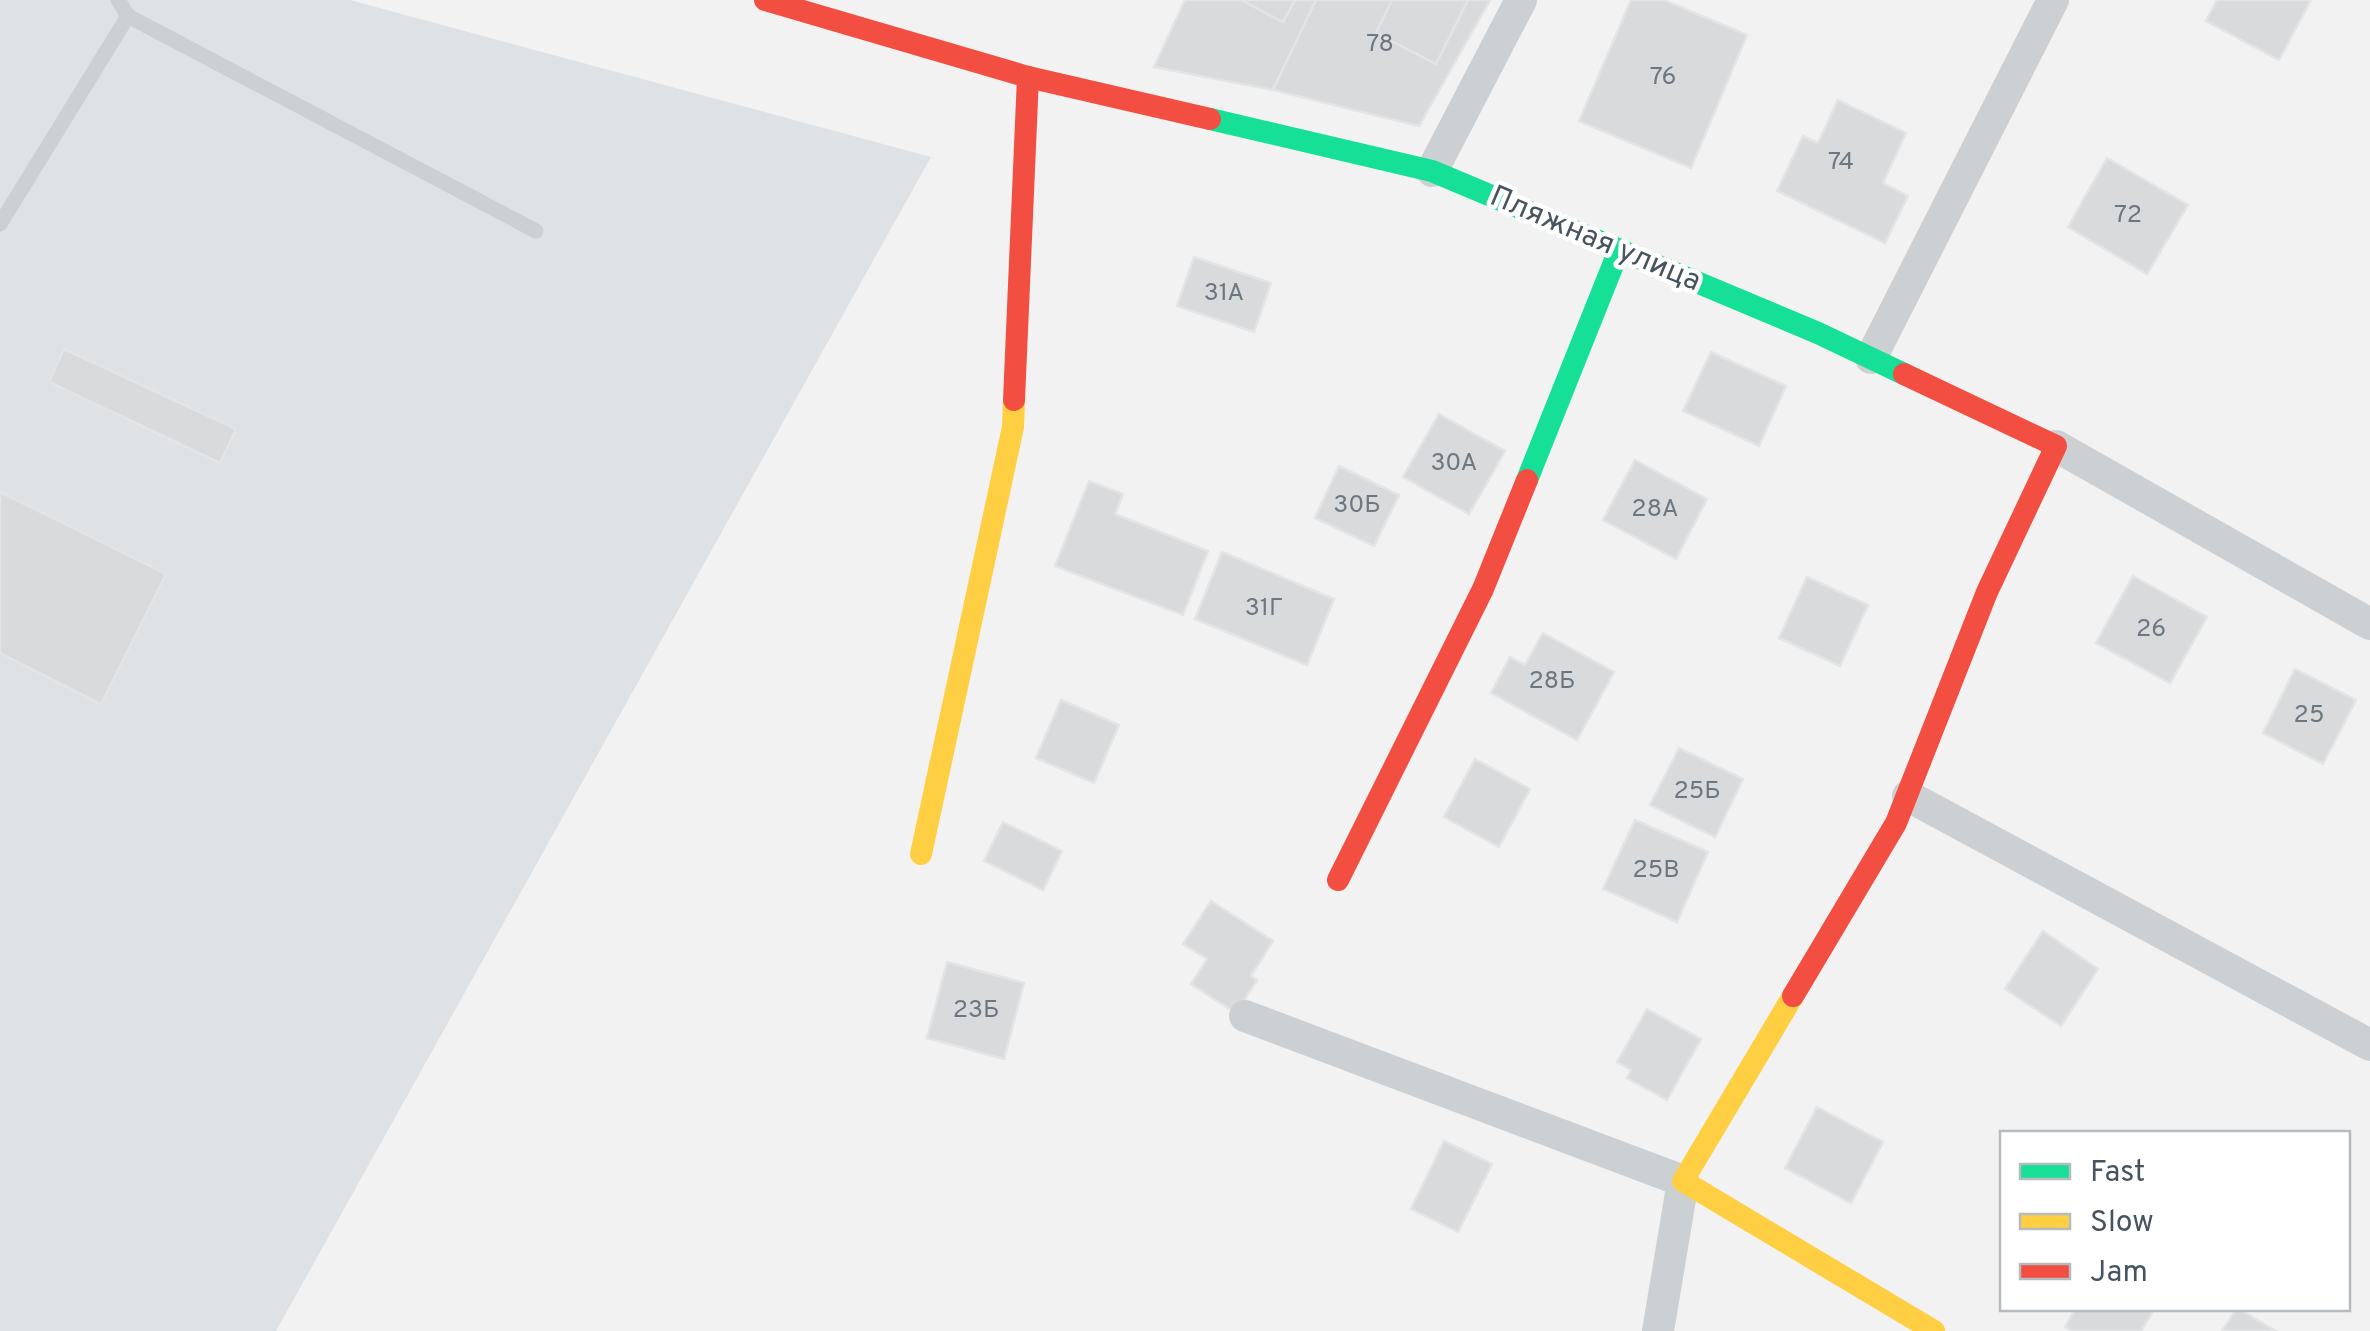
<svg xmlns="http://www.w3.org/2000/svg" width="2370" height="1331" font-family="Overpass,sans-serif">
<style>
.airport{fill:#dfe2e5}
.building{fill:#d9dadc;stroke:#e3e4e5;stroke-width:2.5}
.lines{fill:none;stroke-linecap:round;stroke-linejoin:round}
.lane{stroke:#cdd0d3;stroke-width:15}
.street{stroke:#cdd0d3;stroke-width:32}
.fast{stroke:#16e098;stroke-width:22}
.slow{stroke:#ffcf43;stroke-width:22}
.jam{stroke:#f24e42;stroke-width:22}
.labels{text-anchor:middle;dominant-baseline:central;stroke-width:9;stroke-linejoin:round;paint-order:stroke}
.number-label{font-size:25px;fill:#6d7780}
.street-label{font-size:30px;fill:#475460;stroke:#fff}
</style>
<rect width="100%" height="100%" fill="#f2f2f2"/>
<polygon class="airport" points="0,0 350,0 931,157 276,1331 0,1331"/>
<g class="building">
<polygon points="1185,0 1316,0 1273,90 1154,67"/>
<polygon points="1241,0 1295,0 1283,22"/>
<polygon points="1316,0 1490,0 1419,126 1273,90"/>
<polygon points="1392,0 1468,0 1436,64 1376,33"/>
<polygon points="1631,0 1664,0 1747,35 1691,168 1579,121"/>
<polygon points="2217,0 2311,0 2279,60 2206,21"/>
<polygon points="1838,100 1906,133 1883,183 1908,196 1885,243 1777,191 1803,136 1818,143"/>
<polygon points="2107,158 2188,205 2147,274 2068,227"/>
<polygon points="1194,257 1271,283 1254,332 1177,306"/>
<polygon points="64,349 236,429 220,463 49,382"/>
<polygon points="1711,352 1786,386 1759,446 1683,411"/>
<polygon points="1439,414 1505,451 1469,514 1403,477"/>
<polygon points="1635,460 1707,499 1676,559 1603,520"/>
<polygon points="1339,466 1399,495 1374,546 1315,518"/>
<polygon points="1089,481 1123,494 1115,514 1208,551 1183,615 1055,566"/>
<polygon points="0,492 166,574 101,704 0,653"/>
<polygon points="1222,552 1334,599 1307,665 1195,619"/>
<polygon points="2133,576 2207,617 2170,683 2096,643"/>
<polygon points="1807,577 1868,605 1840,666 1779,638"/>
<polygon points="1543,633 1614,672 1577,740 1491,693 1510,657 1525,665"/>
<polygon points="2295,669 2356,700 2323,764 2263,733"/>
<polygon points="1061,700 1119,725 1094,783 1036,758"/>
<polygon points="1679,748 1743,779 1715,837 1650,805"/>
<polygon points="1475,759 1530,789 1499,847 1444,817"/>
<polygon points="1635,820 1708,852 1677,922 1603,889"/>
<polygon points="1003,822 1062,851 1043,890 984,861"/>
<polygon points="1211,901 1273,941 1251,976 1257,980 1236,1013 1191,984 1207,959 1183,944"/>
<polygon points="2043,931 2098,969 2061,1026 2005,989"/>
<polygon points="947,962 1024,983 1004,1059 927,1038"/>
<polygon points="1647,1009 1701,1039 1667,1100 1627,1078 1631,1070 1617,1062"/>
<polygon points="1817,1107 1883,1142 1851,1203 1785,1168"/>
<polygon points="1444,1141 1492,1164 1458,1232 1411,1209"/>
<polygon points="2076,1308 2155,1308 2141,1331 2072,1331 2065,1327"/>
<polygon points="2237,1308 2276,1331 2222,1331"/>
</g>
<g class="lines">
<g class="lane">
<polyline points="118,0 128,16 536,231"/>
<polyline points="0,224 128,16"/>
</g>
<g class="street">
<polyline points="1432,171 1521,0"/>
<polyline points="1871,358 2053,0"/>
<polyline points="2056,446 2370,624"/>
<polyline points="1908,796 2370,1045"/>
<polyline points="1245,1016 1683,1181 1658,1331"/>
</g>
<g class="fast">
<polyline points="1210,119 1432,171 1818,333 1904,374"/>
<polyline points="1527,480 1619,250"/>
</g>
<g class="slow">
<polyline points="921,854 1013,427 1014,400"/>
<polyline points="1793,996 1683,1181 1934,1331"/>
</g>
<g class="jam">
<polyline points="765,0 1028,77 1210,119"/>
<polyline points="1014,400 1028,77"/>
<polyline points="1338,880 1483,589 1527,480"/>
<polyline points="1793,996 1896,823 1987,592 2056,446 1904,374"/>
</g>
</g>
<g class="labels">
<g class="number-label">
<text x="1380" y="45">78</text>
<text x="1663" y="78">76</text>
<text x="1841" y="163">74</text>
<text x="2128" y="216">72</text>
<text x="1224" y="294">31А</text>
<text x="1454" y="464">30А</text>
<text x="1357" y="506">30Б</text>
<text x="1655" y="510">28А</text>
<text x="1264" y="609">31Г</text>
<text x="2151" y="630">26</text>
<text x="1552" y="682">28Б</text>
<text x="2309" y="716">25</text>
<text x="1697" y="792">25Б</text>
<text x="1656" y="871">25В</text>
<text x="976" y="1011">23Б</text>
</g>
<g class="street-label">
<text transform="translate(1595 240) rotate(23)">Пляжная улица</text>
</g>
</g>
<rect x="2000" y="1131" width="350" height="180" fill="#ffffff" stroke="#b5bbbf" stroke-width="2.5"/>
<rect x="2020" y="1164" width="50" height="15" fill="#16e098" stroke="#b5bbbf" stroke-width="2.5"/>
<text x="2090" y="1181" font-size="30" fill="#475460">Fast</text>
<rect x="2020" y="1214" width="50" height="15" fill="#ffcf43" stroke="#b5bbbf" stroke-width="2.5"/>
<text x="2090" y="1231" font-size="30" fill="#475460">Slow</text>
<rect x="2020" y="1264" width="50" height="15" fill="#f24e42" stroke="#b5bbbf" stroke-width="2.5"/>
<text x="2090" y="1281" font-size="30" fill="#475460">Jam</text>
</svg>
